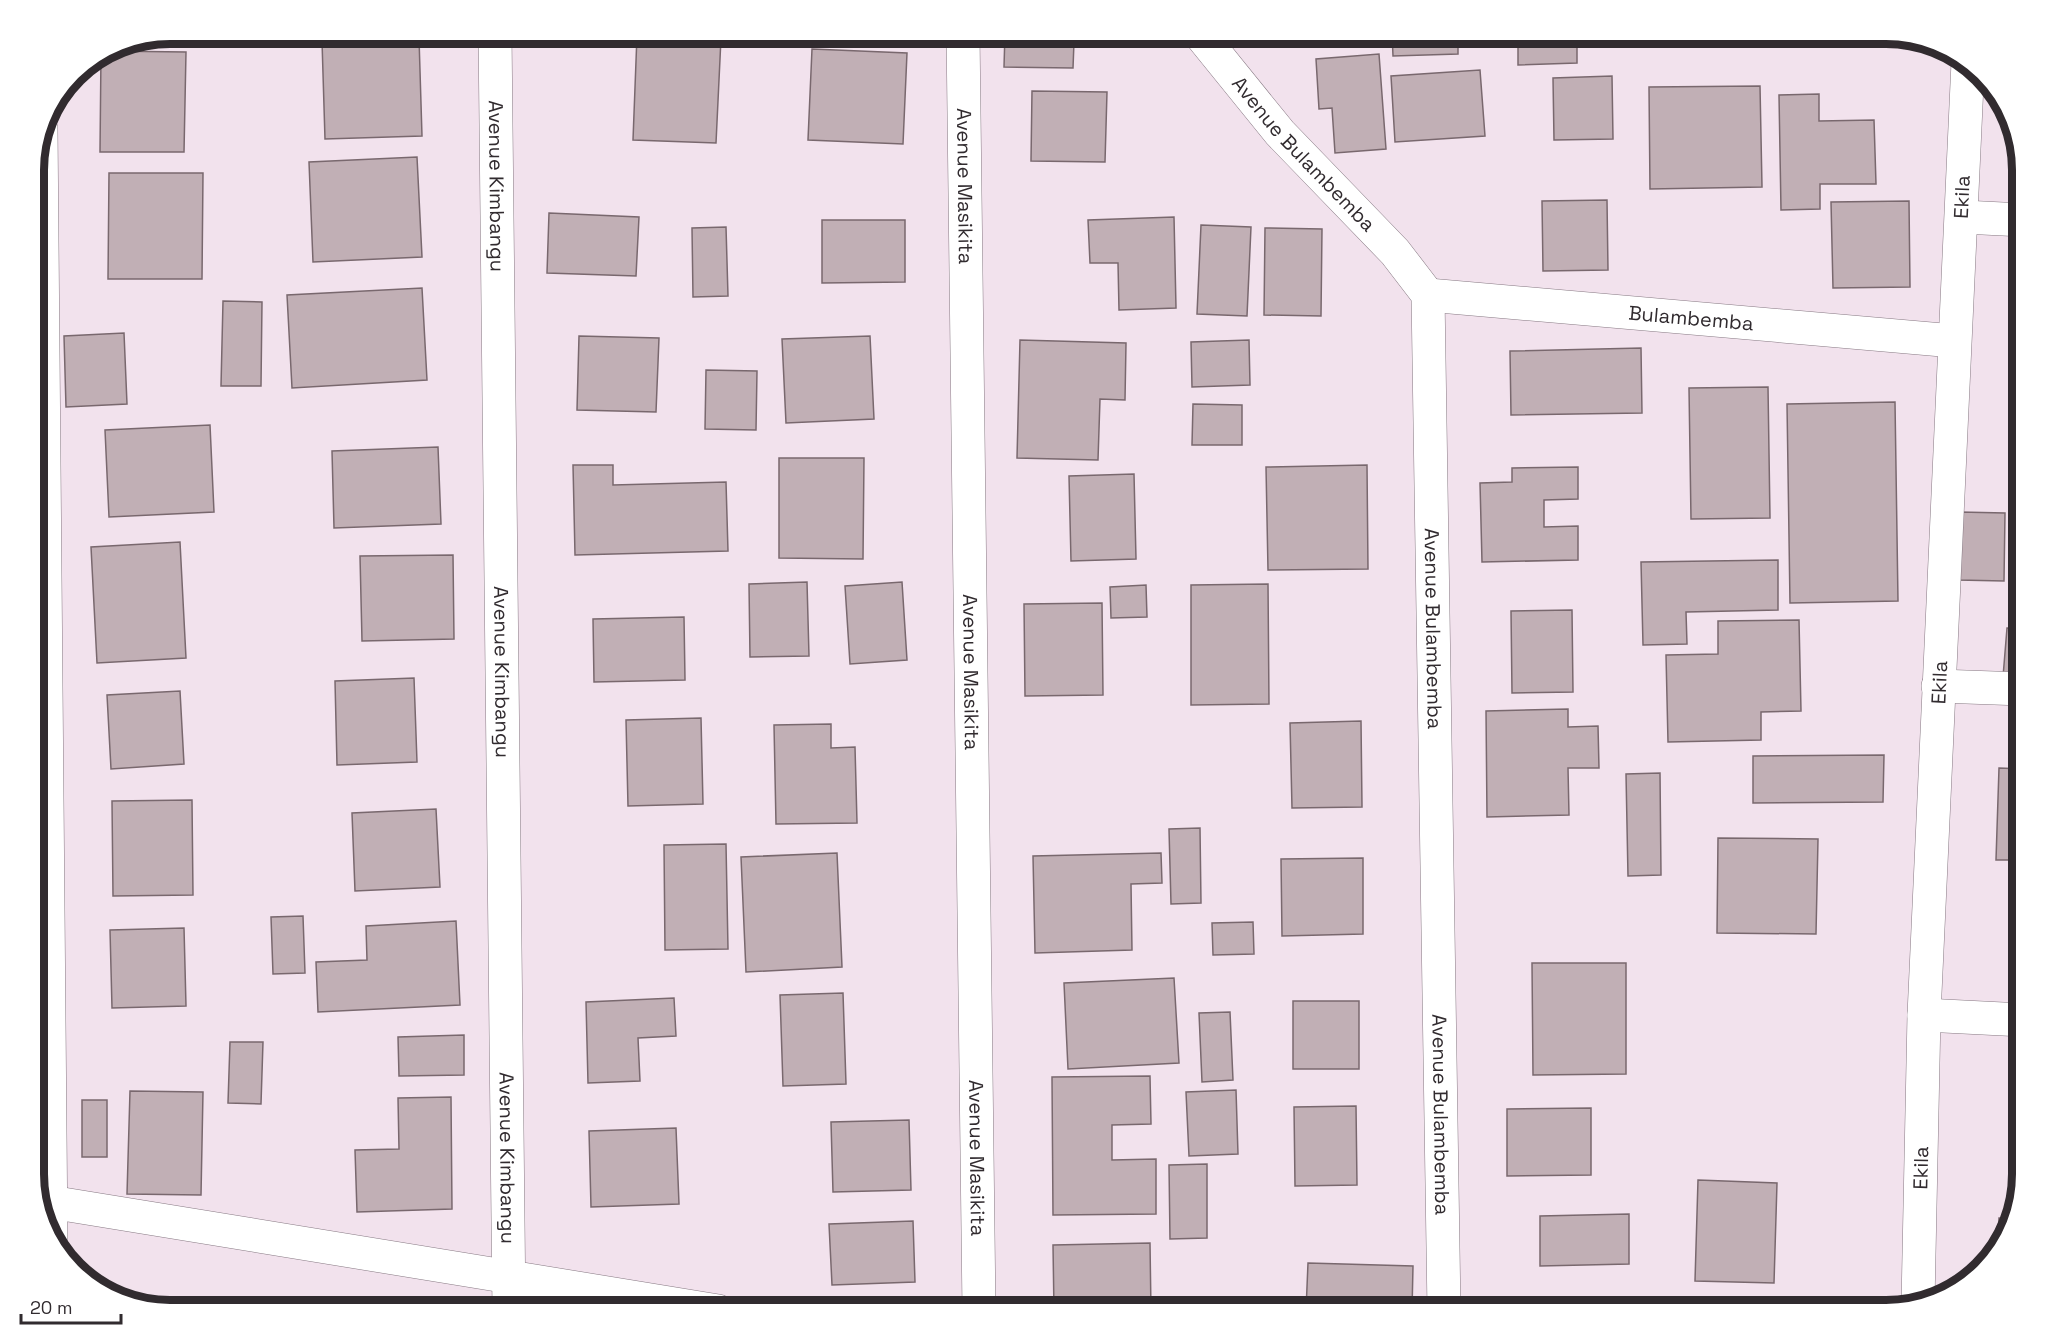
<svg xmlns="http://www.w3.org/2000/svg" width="2056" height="1344" font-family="'Space Grotesk',sans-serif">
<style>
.building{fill:#c1afb5;stroke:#79686e;stroke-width:1.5}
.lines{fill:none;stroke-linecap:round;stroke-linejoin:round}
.street-casing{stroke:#877983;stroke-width:34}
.street{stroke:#fff;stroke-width:33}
.labels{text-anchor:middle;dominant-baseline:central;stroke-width:4.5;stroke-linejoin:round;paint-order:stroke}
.street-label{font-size:20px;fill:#312b2f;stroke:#fff}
.rim{fill:none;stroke:#312b2f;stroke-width:8}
</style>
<rect width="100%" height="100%" fill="#f2e2ed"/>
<g class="building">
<polygon points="1005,33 1092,33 1092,43 1074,42 1073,68 1004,67"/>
<polygon points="1313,33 1379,33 1379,44 1314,46"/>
<polygon points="1392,33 1458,33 1458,54 1393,56"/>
<polygon points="1518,33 1577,33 1577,63 1518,65"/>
<polygon points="1782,33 1819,33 1820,35 1782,36"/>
<polygon points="1828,33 1887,33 1894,38 1828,39"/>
<polygon points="637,35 721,38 716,143 633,140"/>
<polygon points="419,38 422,136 325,139 322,41"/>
<polygon points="812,49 907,53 903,144 808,140"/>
<polygon points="105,51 186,52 184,152 100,152 101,54"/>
<polygon points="1379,54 1386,149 1335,153 1332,108 1319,109 1316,59"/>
<polygon points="1480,70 1485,136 1395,142 1391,76"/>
<polygon points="1612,76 1613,139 1554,140 1553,78"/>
<polygon points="1760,86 1762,187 1650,189 1649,87"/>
<polygon points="1032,91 1107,92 1105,162 1031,161"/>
<polygon points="1819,94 1819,121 1874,120 1876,184 1820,184 1820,209 1781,210 1779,95"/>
<polygon points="417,157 422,257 313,262 309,162"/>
<polygon points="109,173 203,173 202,279 108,279"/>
<polygon points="1607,200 1608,270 1543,271 1542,201"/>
<polygon points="1909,201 1910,287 1833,288 1831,202"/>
<polygon points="549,213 639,217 636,276 547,273"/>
<polygon points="1174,217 1176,308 1119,310 1118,263 1090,263 1088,220"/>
<polygon points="822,220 905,220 905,282 822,283"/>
<polygon points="1201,225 1251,227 1247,316 1197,314"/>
<polygon points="726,227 728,296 693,297 692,228"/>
<polygon points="1265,228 1322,229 1321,316 1264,315"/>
<polygon points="422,288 427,380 292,388 287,295"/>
<polygon points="2023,298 2023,368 2019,368"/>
<polygon points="223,301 262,302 261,386 221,386"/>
<polygon points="124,333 127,404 66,407 64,336"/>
<polygon points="579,336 659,338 656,412 577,410"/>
<polygon points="870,336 874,419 786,423 782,339"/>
<polygon points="1020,340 1126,343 1125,400 1100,399 1098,460 1017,458"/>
<polygon points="1249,340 1250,385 1192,387 1191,342"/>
<polygon points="1641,348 1642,413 1511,415 1510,351"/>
<polygon points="706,370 757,371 756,430 705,429"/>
<polygon points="2019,385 2023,385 2023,449 2015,449"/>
<polygon points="1768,387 1770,518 1691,519 1689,388"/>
<polygon points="1895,402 1898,601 1790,603 1787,404"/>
<polygon points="1193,404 1242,405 1242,445 1192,445"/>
<polygon points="210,425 214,512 109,517 105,430"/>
<polygon points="438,447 441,524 334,528 332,451"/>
<polygon points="779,458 864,458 863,559 779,558"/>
<polygon points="573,465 613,465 613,485 726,482 728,551 575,555"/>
<polygon points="1367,465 1368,569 1268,570 1266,467"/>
<polygon points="1578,467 1578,499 1544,500 1544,527 1578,526 1578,560 1482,562 1480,483 1512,482 1512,468"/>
<polygon points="1134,474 1136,559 1071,561 1069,476"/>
<polygon points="1959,512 2005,513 2004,581 1958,580"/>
<polygon points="180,542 186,658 97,663 91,547"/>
<polygon points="453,555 454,639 362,641 360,556"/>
<polygon points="1778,560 1778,610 1686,612 1687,644 1643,645 1641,562"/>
<polygon points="807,582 809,656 750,657 749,584"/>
<polygon points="902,582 907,660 850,664 845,586"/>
<polygon points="1268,584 1269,704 1191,705 1191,585"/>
<polygon points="1146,585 1147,617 1111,618 1110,587"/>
<polygon points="1102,603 1103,695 1025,696 1024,604"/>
<polygon points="1572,610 1573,692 1512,693 1511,611"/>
<polygon points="684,617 685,680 594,682 593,619"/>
<polygon points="1799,620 1801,711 1761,712 1761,740 1668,742 1666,655 1718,654 1718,621"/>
<polygon points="2007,628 2023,629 2023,678 2003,677"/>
<polygon points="414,678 417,762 337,765 335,681"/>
<polygon points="180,691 184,764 111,769 107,695"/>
<polygon points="1568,709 1568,727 1598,726 1599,768 1568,768 1569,815 1487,817 1486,711"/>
<polygon points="701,718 703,804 628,806 626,720"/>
<polygon points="1361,721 1362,807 1292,808 1290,723"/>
<polygon points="831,724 831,748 855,747 857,823 776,824 774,725"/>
<polygon points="1884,755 1883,802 1753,803 1753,756"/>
<polygon points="1999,768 2023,769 2023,860 1996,860"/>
<polygon points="1660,773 1661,875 1628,876 1626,774"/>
<polygon points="192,800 193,895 113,896 112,801"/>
<polygon points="436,809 440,887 355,891 352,813"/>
<polygon points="1200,828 1201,903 1171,904 1169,829"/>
<polygon points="1718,838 1818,839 1816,934 1717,933"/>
<polygon points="726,844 728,949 665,950 664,845"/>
<polygon points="837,853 842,967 746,972 741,857"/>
<polygon points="1161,853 1162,883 1131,884 1132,950 1035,953 1033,856"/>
<polygon points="1363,858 1363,934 1282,936 1281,859"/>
<polygon points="303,916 305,973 273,974 271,917"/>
<polygon points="456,921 460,1005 318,1012 316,962 367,960 366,926"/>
<polygon points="1253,922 1254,954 1213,955 1212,923"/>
<polygon points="184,928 186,1006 112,1008 110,930"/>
<polygon points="1532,963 1626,963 1626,1074 1533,1075"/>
<polygon points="1174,978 1179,1063 1068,1069 1064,983"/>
<polygon points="843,993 846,1084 783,1086 780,995"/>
<polygon points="674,998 676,1036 638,1038 640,1081 588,1083 586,1002"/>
<rect x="1293" y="1001" width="66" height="68"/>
<polygon points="1230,1012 1233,1080 1202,1082 1199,1013"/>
<polygon points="464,1035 464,1075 399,1076 398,1037"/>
<polygon points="230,1042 263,1042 261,1104 228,1103"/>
<polygon points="1150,1076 1151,1124 1112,1125 1112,1160 1156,1159 1156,1214 1053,1215 1052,1077"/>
<polygon points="1236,1090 1238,1154 1189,1156 1186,1092"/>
<polygon points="130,1091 203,1092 201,1195 127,1194"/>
<polygon points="451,1097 452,1209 357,1212 355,1150 399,1149 398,1098"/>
<rect x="82" y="1100" width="25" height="57"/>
<polygon points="1356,1106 1357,1185 1295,1186 1294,1107"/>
<polygon points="1591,1108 1591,1175 1507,1176 1507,1109"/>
<polygon points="909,1120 911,1190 833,1192 831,1122"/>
<polygon points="676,1128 679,1204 591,1207 589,1131"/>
<polygon points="1207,1164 1207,1238 1170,1239 1169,1165"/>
<polygon points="1698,1180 1777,1183 1774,1283 1695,1281"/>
<polygon points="1629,1214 1629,1264 1540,1266 1540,1216"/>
<polygon points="1999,1218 2010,1219 2000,1250 1997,1253"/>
<polygon points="913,1221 915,1282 832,1285 829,1224"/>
<polygon points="1150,1243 1151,1311 1054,1311 1053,1245"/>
<polygon points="1308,1263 1413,1266 1412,1311 1306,1311"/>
<polygon points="1571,1297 1642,1306 1641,1311 1569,1311"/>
<polygon points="131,1299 172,1299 172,1311 169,1311"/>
<polygon points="262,1299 263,1311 192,1311 191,1300"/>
</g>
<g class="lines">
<defs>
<g id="street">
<path id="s1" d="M495,33L509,1311"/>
<path id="s2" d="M963,33L979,1311"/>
<path id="s3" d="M1199,33L1280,133L1395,252L1428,295L1444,1311"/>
<polyline points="41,129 51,1243"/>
<polyline points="1963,217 2023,220"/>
<path id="s4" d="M1428,295L1954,341"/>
<polyline points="1938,686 2023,689"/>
<polyline points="1924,1015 2023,1020"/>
<polyline points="38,1200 718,1311"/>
<path id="s5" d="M1918,1303L1924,1015L1968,62"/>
</g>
</defs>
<use href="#street" class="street-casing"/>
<use href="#street" class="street"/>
</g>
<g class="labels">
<g class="street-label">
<text stroke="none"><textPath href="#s3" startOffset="160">Avenue Bulambemba</textPath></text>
<text stroke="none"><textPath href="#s1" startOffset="153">Avenue Kimbangu</textPath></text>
<text stroke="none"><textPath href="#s2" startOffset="153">Avenue Masikita</textPath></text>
<text stroke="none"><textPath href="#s5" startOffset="1107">Ekila</textPath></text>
<text stroke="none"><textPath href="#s4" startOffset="264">Bulambemba</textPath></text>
<text stroke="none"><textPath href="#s3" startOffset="682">Avenue Bulambemba</textPath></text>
<text stroke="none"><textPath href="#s1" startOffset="639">Avenue Kimbangu</textPath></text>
<text stroke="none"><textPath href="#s2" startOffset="639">Avenue Masikita</textPath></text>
<text stroke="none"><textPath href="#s5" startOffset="621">Ekila</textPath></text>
<text stroke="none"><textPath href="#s3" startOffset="1168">Avenue Bulambemba</textPath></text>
<text stroke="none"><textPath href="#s1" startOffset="1125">Avenue Kimbangu</textPath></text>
<text stroke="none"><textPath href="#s2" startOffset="1125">Avenue Masikita</textPath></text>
<text stroke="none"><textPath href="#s5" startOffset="135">Ekila</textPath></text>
</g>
</g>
<path d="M0 0H2056V1344H0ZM170 44H1886A126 126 0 0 1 2012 170V1174A126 126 0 0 1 1886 1300H170A126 126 0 0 1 44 1174V170A126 126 0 0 1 170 44Z" fill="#fff" fill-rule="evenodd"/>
<path class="rim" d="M170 44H1886A126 126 0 0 1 2012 170V1174A126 126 0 0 1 1886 1300H170A126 126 0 0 1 44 1174V170A126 126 0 0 1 170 44Z"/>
<path d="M21 1314v9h100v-9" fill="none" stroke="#312b2f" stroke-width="3"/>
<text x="30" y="1314" font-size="18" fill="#312b2f" stroke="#ffffff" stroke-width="4.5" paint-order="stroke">20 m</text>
</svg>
